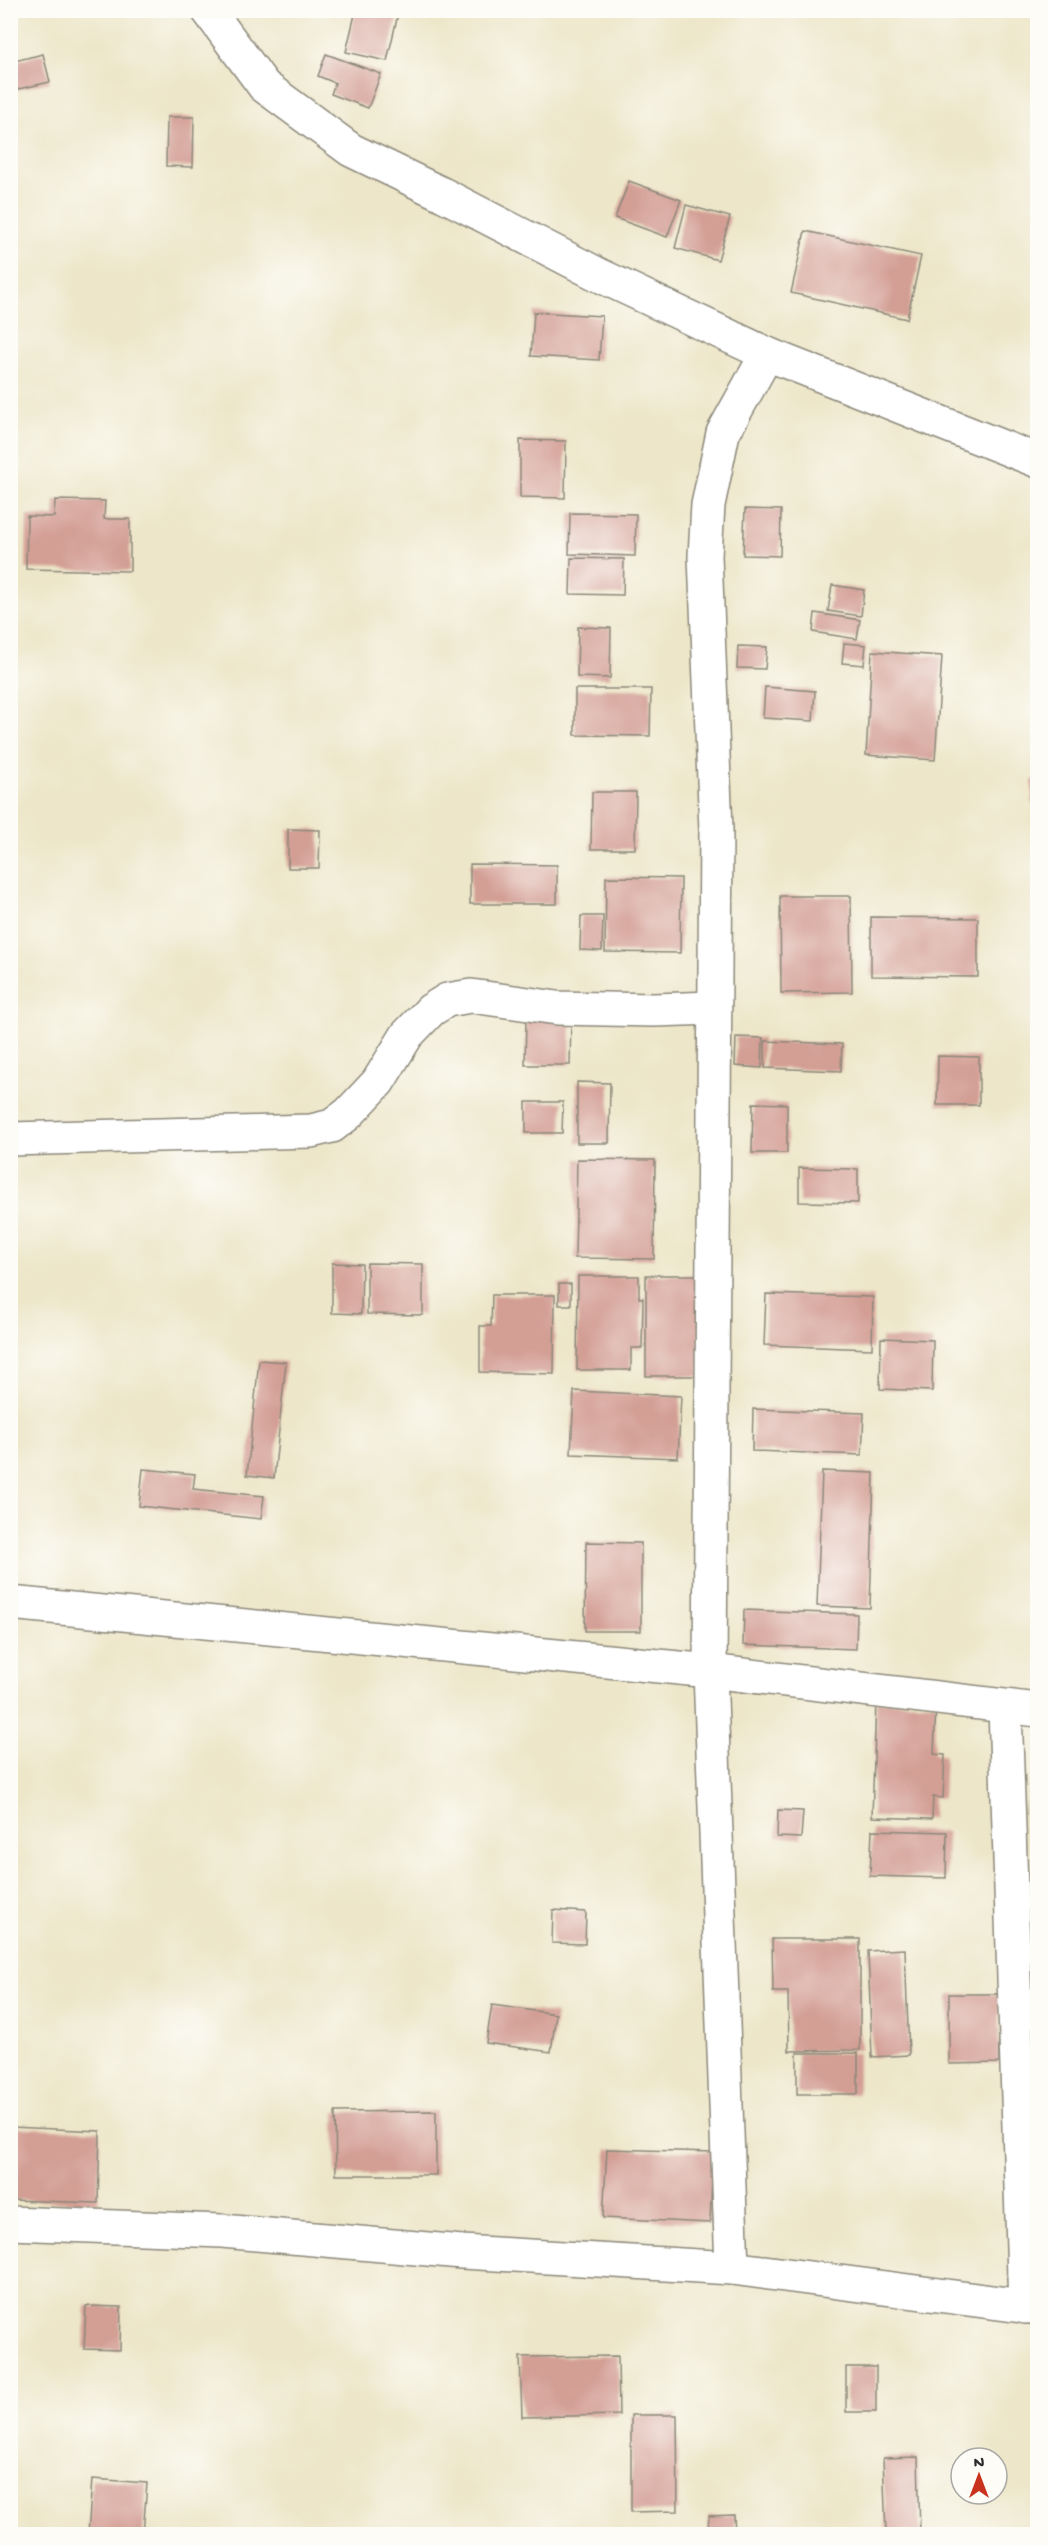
<svg xmlns="http://www.w3.org/2000/svg" width="1048" height="2545" font-family="'Gochi Hand',sans-serif">
<style>
.building{fill:#d39e94}
.lines{fill:none;stroke-linecap:round;stroke-linejoin:round}
.street-casing{stroke:#8c887a;stroke-width:36}
.street{stroke:#fff;stroke-width:33}
</style>
<rect width="100%" height="100%" fill="#fdfcf7"/>
<filter id="ink" filterUnits="userSpaceOnUse"><feTurbulence type="fractalNoise" baseFrequency=".0167" numOctaves="2"/><feDisplacementMap in="SourceGraphic" scale="12" xChannelSelector="R" yChannelSelector="G"/><feConvolveMatrix kernelMatrix="1 2 1 2 8 2 1 2 1" color-interpolation-filters="sRGB"/></filter>
<filter id="wash" filterUnits="userSpaceOnUse"><feTurbulence type="fractalNoise" baseFrequency=".008" numOctaves="4" result="noise"/><feDisplacementMap in="SourceGraphic" scale="24" xChannelSelector="R" yChannelSelector="G"/><feGaussianBlur stdDeviation="1.35" result="paint"/><feColorMatrix in="noise" values="0 0 0 0 0 0 0 0 0 0 0 0 0 0 0 0 0 1.4 0 .05"/><feComposite in="paint" operator="in"/></filter>
<g filter="url(#wash)">
<rect width="100%" height="100%" fill="#ede6c9"/>
<g id="blocks">
<g class="building">
<polygon points="356,10 399,10 387,61 346,52"/>
<polygon points="43,54 50,82 10,91 10,62"/>
<polygon points="326,54 381,74 368,108 331,94 335,83 318,76"/>
<polygon points="167,117 194,117 193,167 166,166"/>
<polygon points="629,181 681,200 667,237 615,218"/>
<polygon points="686,205 730,217 718,260 675,248"/>
<polygon points="805,231 921,256 907,319 791,293"/>
<polygon points="534,312 602,316 599,360 531,356"/>
<polygon points="520,440 566,441 565,498 520,497"/>
<polygon points="55,500 105,501 104,519 130,519 130,571 26,569 27,516 54,517"/>
<polygon points="745,509 781,510 780,556 743,555"/>
<polygon points="570,513 636,514 635,556 569,554"/>
<polygon points="571,558 624,559 623,595 570,594"/>
<polygon points="832,585 864,590 861,616 828,611"/>
<polygon points="815,613 860,620 857,639 813,632"/>
<polygon points="578,627 611,628 610,678 577,677"/>
<polygon points="844,643 866,645 864,665 842,663"/>
<polygon points="738,646 767,647 765,669 737,668"/>
<polygon points="872,651 942,656 935,760 866,755"/>
<polygon points="765,687 815,691 813,721 763,718"/>
<polygon points="575,689 651,689 650,736 575,735"/>
<rect x="1032" y="780" width="6" height="24"/>
<polygon points="592,792 636,792 635,849 591,849"/>
<polygon points="288,829 320,830 319,868 288,868"/>
<polygon points="470,864 557,865 557,904 470,904"/>
<polygon points="606,877 681,878 680,953 605,952"/>
<polygon points="780,896 851,896 852,992 781,993"/>
<polygon points="581,916 603,916 602,951 580,950"/>
<polygon points="871,917 978,918 978,977 871,976"/>
<polygon points="526,1019 571,1019 570,1065 525,1065"/>
<polygon points="736,1037 763,1038 762,1068 735,1066"/>
<polygon points="765,1041 842,1044 841,1071 765,1068"/>
<polygon points="938,1056 979,1057 979,1105 937,1105"/>
<polygon points="577,1082 610,1083 609,1143 577,1143"/>
<polygon points="526,1102 563,1102 562,1133 526,1133"/>
<polygon points="753,1103 787,1104 787,1153 752,1153"/>
<polygon points="577,1159 655,1160 654,1259 575,1258"/>
<polygon points="799,1168 858,1169 858,1203 799,1202"/>
<polygon points="332,1263 362,1264 361,1314 332,1313"/>
<polygon points="367,1263 423,1264 423,1315 367,1314"/>
<rect x="646" y="1275" width="54" height="101"/>
<polygon points="578,1276 639,1276 639,1298 643,1298 642,1348 631,1348 631,1370 577,1370"/>
<rect x="559" y="1284" width="12" height="21"/>
<polygon points="766,1294 873,1297 872,1349 764,1345"/>
<polygon points="492,1295 555,1295 554,1374 480,1372 480,1326 491,1326"/>
<polygon points="881,1338 933,1340 932,1391 880,1389"/>
<polygon points="259,1360 286,1362 274,1478 247,1475"/>
<polygon points="574,1391 681,1396 678,1458 571,1454"/>
<polygon points="753,1409 864,1413 862,1455 752,1451"/>
<polygon points="143,1469 195,1474 193,1489 264,1496 261,1519 139,1506"/>
<polygon points="822,1471 874,1473 870,1608 817,1606"/>
<polygon points="586,1542 641,1543 641,1631 585,1631"/>
<polygon points="744,1610 857,1614 856,1649 743,1645"/>
<polygon points="876,1701 936,1703 934,1754 945,1755 943,1798 933,1797 932,1819 872,1817"/>
<polygon points="778,1810 803,1811 801,1838 777,1837"/>
<polygon points="872,1830 947,1832 946,1878 870,1876"/>
<polygon points="553,1910 586,1912 585,1944 552,1943"/>
<polygon points="772,1939 860,1939 860,2050 789,2051 788,1992 773,1992"/>
<polygon points="905,1949 909,2055 872,2057 868,1951"/>
<polygon points="949,1994 999,1994 999,2063 949,2064"/>
<polygon points="492,2005 556,2014 551,2052 486,2043"/>
<rect x="797" y="2053" width="61" height="41"/>
<polygon points="436,2111 436,2175 336,2175 335,2112"/>
<polygon points="10,2127 100,2131 98,2203 10,2200"/>
<polygon points="607,2149 713,2152 710,2223 603,2218"/>
<polygon points="86,2306 121,2307 120,2350 84,2349"/>
<polygon points="618,2356 619,2415 522,2417 520,2357"/>
<rect x="846" y="2367" width="30" height="45"/>
<polygon points="631,2415 677,2415 678,2511 631,2512"/>
<polygon points="918,2457 920,2534 886,2534 883,2458"/>
<polygon points="92,2479 147,2483 143,2534 88,2534"/>
<polygon points="734,2515 735,2534 709,2534 708,2516"/>
</g>
</g>
</g>
<g filter="url(#ink)">
<use href="#blocks" fill-opacity="0" stroke="#8c887a" stroke-width="1.5"/>
<g class="lines">
<defs>
<g id="street">
<polyline points="208,10 264,86 351,150 442,194 599,275 767,354 1038,461"/>
<polyline points="10,1139 311,1131 332,1126 348,1114 378,1082 407,1035 431,1010 447,1000 471,996 557,1008 654,1010 714,1008"/>
<polyline points="10,1603 710,1671 1038,1710"/>
<polyline points="1005,1708 1025,2307"/>
<polyline points="10,2223 222,2231 462,2252 732,2268 1038,2308"/>
<polyline points="732,2268 710,1671 716,830 705,556 708,505 723,433 767,354"/>
</g>
</defs>
<use href="#street" class="street-casing"/>
<use href="#street" class="street"/>
</g>
</g>
<rect width="1048" height="2545" fill="none" stroke="#fdfcf7" stroke-width="36"/>
<g transform="translate(979 2476)"><circle r="28" fill="#fdfcf7" stroke="#a9a8a5" stroke-width="1.5"/>
<path d="M0-4.5L10 22L0 15L-10 22Z" fill="#c8321e"/>
<text y="-9" font-size="16" font-weight="bold" text-anchor="middle" fill="#2b2b2b">N</text>
</g>
</svg>
